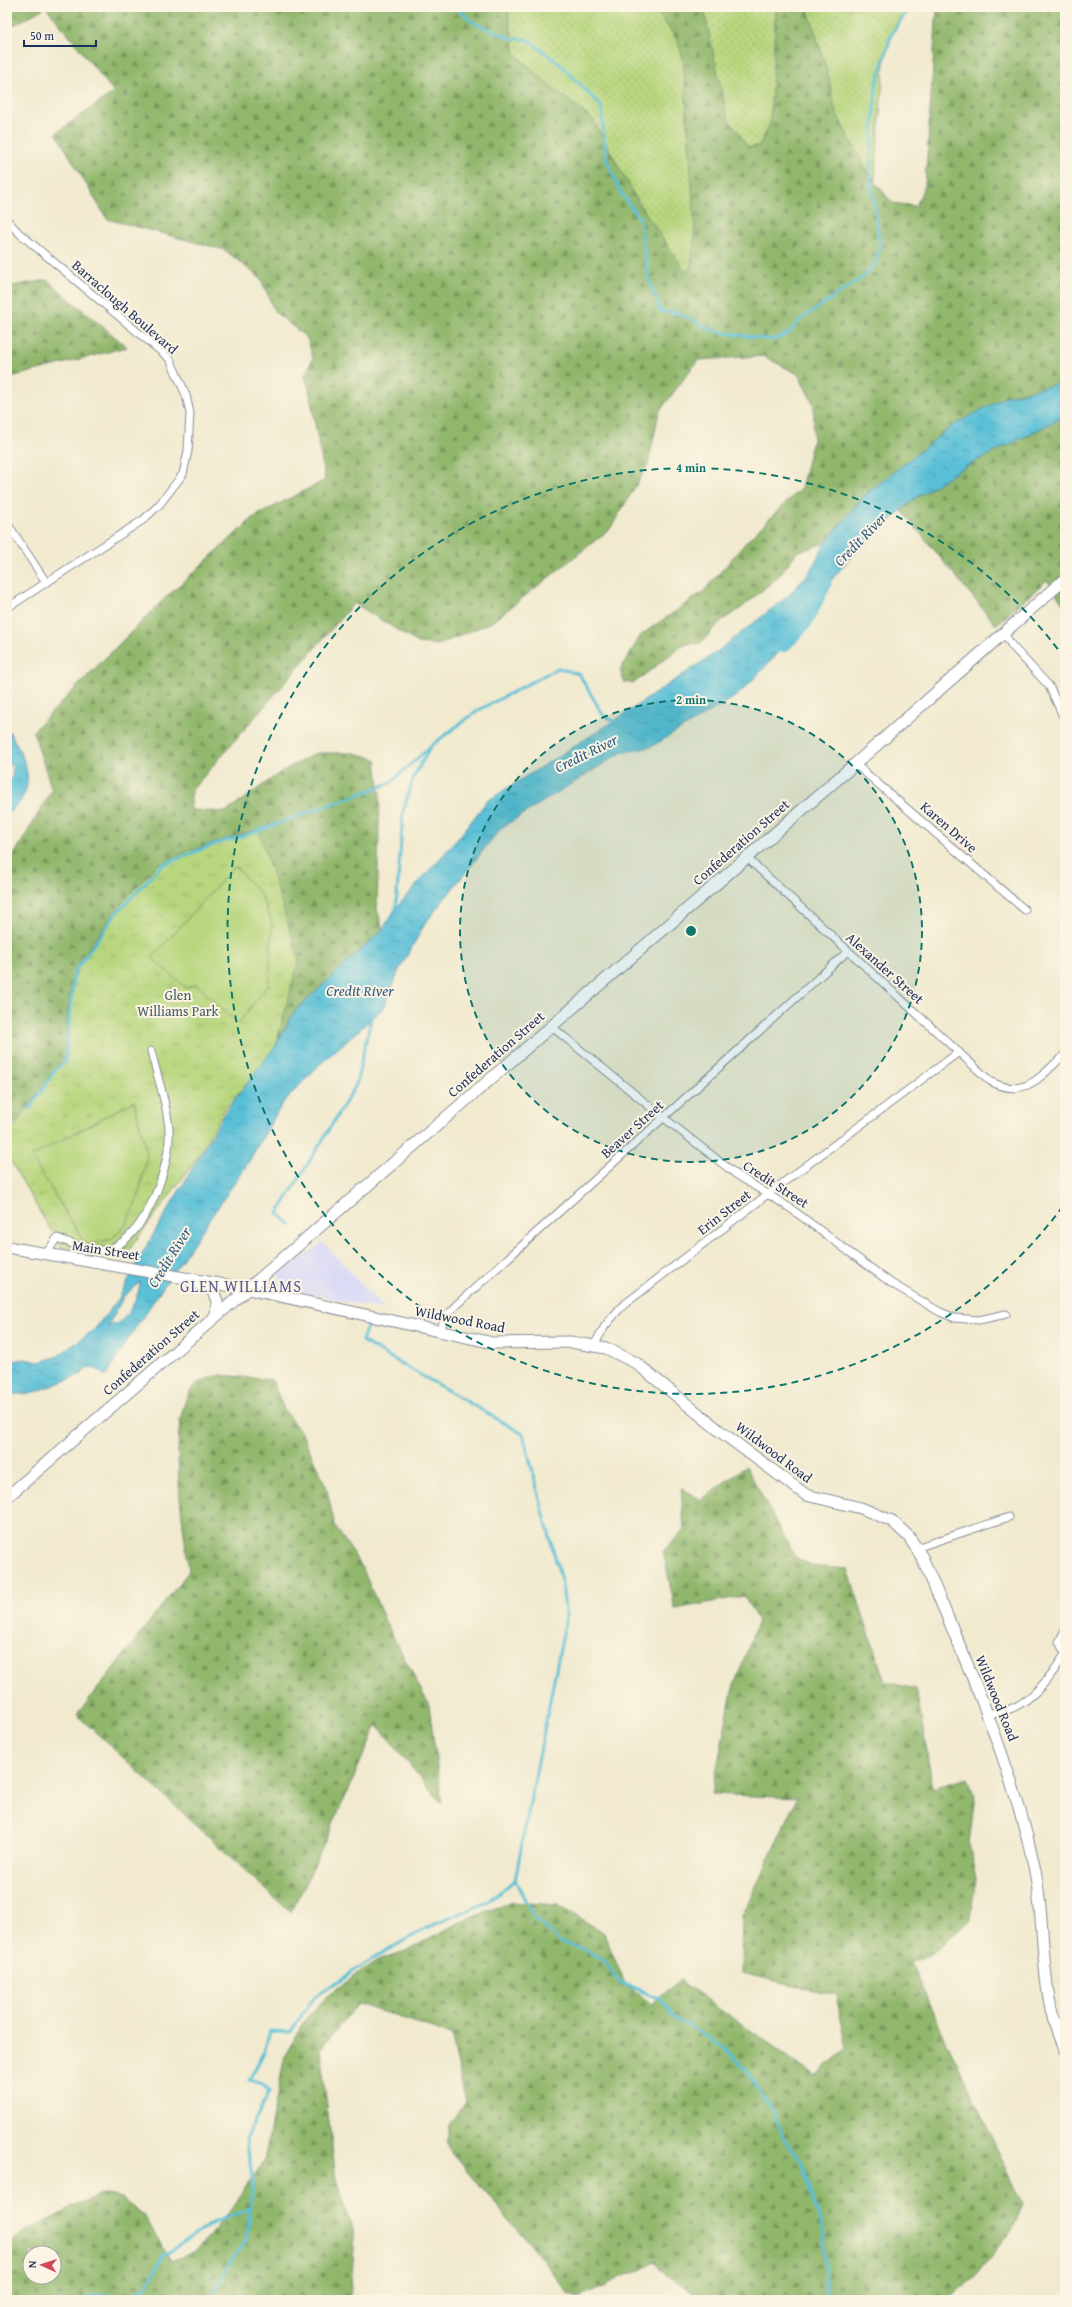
<svg xmlns="http://www.w3.org/2000/svg" width="1072" height="2307" font-family="'Gentium Book Plus',serif">
<style>
.built{fill:#d7d7f8}
.grass{fill:url(#grass-dots);stroke:#69826e}
.forest{fill:url(#forest-firs);stroke:#567365;fill-rule:evenodd}
.park{fill:url(#park-tufts);stroke:#69826e}
.pitch{fill:#b7d67d;stroke:#69826e}
.water{fill:url(#water-ripples);stroke:#3a789a;fill-rule:evenodd}
.lines{fill:none;stroke-linecap:round;stroke-linejoin:round}
.stream{stroke:#5ac0d7;stroke-width:3}
.river{stroke:#5ac0d7;stroke-width:17}
.street-casing{stroke:#868c96;stroke-width:9}
.secondary-casing{stroke:#868c96;stroke-width:13}
.street{stroke:#fff;stroke-width:7}
.secondary{stroke:#fff;stroke-width:11}
.ring{fill:none;stroke:#0f766e;stroke-width:2;stroke-dasharray:7 5}
.labels{text-anchor:middle;dominant-baseline:central;stroke-width:4;stroke-linejoin:round;paint-order:stroke}
.street-label{font-size:14px;fill:#1b2f5e;stroke:#fcf5e5}
.park-label{font-size:14px;fill:#425966;stroke:#fcf5e5}
.water-label{font-size:15px;font-style:italic;fill:#2e5a82;stroke:#fcf5e5}
.quarter-label{font-size:16px;letter-spacing:1px;fill:#50588f;stroke:#fcf5e5}
.centre{fill:#0f766e;stroke:#fcf5e5;stroke-width:2}
.ring-label{font-size:12px;text-anchor:middle;font-weight:bold;fill:#0f766e;stroke:#fcf5e5;stroke-width:4;stroke-linejoin:round;paint-order:stroke}
</style>
<defs>
<pattern id="grass-dots" width="8" height="8" patternUnits="userSpaceOnUse"><rect width="8" height="8" fill="#b7d67d"/><path d="M2 2h.1M6 6h.1" fill="none" stroke="#9db86e" stroke-width="1.8" stroke-linecap="round"/></pattern>
<pattern id="forest-firs" width="22" height="20" patternUnits="userSpaceOnUse"><rect width="22" height="20" fill="#91b76c"/><path d="M5 1l3.5 6h-7zM16 11l3.5 6h-7z" fill="#76955c"/></pattern>
<pattern id="park-tufts" width="24" height="20" patternUnits="userSpaceOnUse"><rect width="24" height="20" fill="#b7d67d"/><path d="M3 7l-1-3M5 7V3M7 7l1-3M15 17l-1-3M17 17v-4M19 17l1-3" fill="none" stroke="#9db86e"/></pattern>
<pattern id="water-ripples" width="26" height="14" patternUnits="userSpaceOnUse"><rect width="26" height="14" fill="#5ac0d7"/><path d="M2 4q2-2 4 0t4 0M15 11q2-2 4 0t4 0" fill="none" stroke="#4a9cb2"/></pattern>
</defs>
<rect width="100%" height="100%" fill="#fcf5e5"/>
<filter id="ink" filterUnits="userSpaceOnUse"><feTurbulence type="fractalNoise" baseFrequency=".025" numOctaves="2"/><feDisplacementMap in="SourceGraphic" scale="8" xChannelSelector="R" yChannelSelector="G"/><feConvolveMatrix kernelMatrix="1 2 1 2 8 2 1 2 1" color-interpolation-filters="sRGB"/></filter>
<filter id="wash" filterUnits="userSpaceOnUse"><feTurbulence type="fractalNoise" baseFrequency=".012" numOctaves="4" result="noise"/><feDisplacementMap in="SourceGraphic" scale="16" xChannelSelector="R" yChannelSelector="G"/><feGaussianBlur stdDeviation="0.9" result="paint"/><feColorMatrix in="noise" values="0 0 0 0 0 0 0 0 0 0 0 0 0 0 0 0 0 1.4 0 .05"/><feComposite in="paint" operator="in"/></filter>
<g filter="url(#wash)">
<rect width="100%" height="100%" fill="#f1eacf"/>
<polygon class="built" points="323,1242 385,1310 281,1288 279,1273"/>
<polygon class="grass" points="302,7 905,7 894,29 884,64 872,216 650,330"/>
<g class="forest">
<polygon points="7,7 507,7 515,54 541,78 593,120 640,205 685,271 691,268 695,227 683,59 678,41 654,7 701,7 705,15 727,116 748,147 759,146 770,124 776,7 807,7 826,67 836,113 867,172 892,203 916,206 925,185 937,7 1065,7 1065,382 1005,397 866,494 825,543 797,552 778,577 740,609 721,621 701,643 684,644 634,683 624,682 620,670 641,635 703,592 749,539 801,488 813,440 814,405 798,374 763,356 698,360 659,412 648,465 610,529 492,622 438,645 418,643 354,603 191,791 191,810 226,812 281,772 316,753 354,753 376,759 380,795 377,909 383,929 295,1011 276,1045 266,1013 187,900 102,930 80,960 69,998 65,1057 16,1123 7,1122 7,867 52,790 33,731 161,602 254,517 325,480 309,389 305,376 313,358 307,338 275,312 261,279 225,250 107,219 56,133 114,92 46,7 7,29"/>
<polygon points="47,280 127,347 7,378 7,287"/>
<polygon points="1065,416 1065,607 1047,580 996,625 902,511 914,499 959,470"/>
<path d="M221,1375L272,1380L284,1410L302,1434L326,1486L335,1526L362,1567L385,1621L429,1705L442,1804L377,1725L306,1884L290,1912L77,1715L189,1571C184,1530 164,1416 195,1385C200,1380 214,1377 221,1375Z"/>
<path d="M746,1466L795,1557L813,1566L848,1569L885,1682L916,1689L933,1788L968,1778L975,1795L969,1844L976,1879L970,1919L936,1951L910,1963L1023,2204L1011,2231L976,2275L947,2300H704L660,2270L655,2262L579,2297L569,2294L530,2244L451,2153L446,2143L450,2126L466,2102L451,2034L358,2004L320,2049L336,2179L355,2235L350,2300H7V2246L23,2233L100,2194L122,2198L145,2217L171,2261L196,2251L227,2215L264,2161L285,2055L308,2016L336,1988L380,1959L406,1951L468,1918L512,1902L558,1905L604,1933L625,1984L652,2004L680,1980L815,2076L847,2048L836,1995L741,1973L742,1916L797,1798L712,1794L732,1691L758,1621L744,1596L675,1609L663,1551L684,1530L681,1488L701,1500ZM30,2253H54V2277H30Z"/>
</g>
<polygon class="park" points="258,829 299,959 274,1052 225,1109 196,1160 128,1251 61,1248 7,1155 7,1136 65,1057 69,998 80,960 121,904 157,865 188,851"/>
<g class="pitch">
<polygon points="235,866 261,895 272,923 269,984 238,1024 196,984 186,988 152,958"/>
<polygon points="134,1101 147,1155 139,1195 126,1224 112,1239 86,1245 31,1157"/>
</g>
<g class="water">
<path d="M1065,382V416L959,470L914,499L847,561L815,601L792,639L738,695L651,747L621,753L501,828L426,922L398,972L384,1008L319,1065L282,1104L248,1163L132,1333L106,1376C96,1371 92,1360 82,1374L30,1394H7V1362L25,1359L39,1362L58,1356L94,1330L119,1298L140,1257L227,1110L276,1045L295,1011L383,929L396,908L460,836L487,801L614,721L718,651L788,596L810,572L825,543L866,494L952,426L1005,397ZM140,1282C141,1292 128,1316 120,1322C117,1324 111,1325 108,1326L124,1296Z"/>
<path d="M7,728C25,757 42,789 7,814V782L12,778L13,766L7,764Z"/>
</g>
<g class="lines">
<g class="stream">
<polyline points="456,7 474,23 513,39 527,39 561,65 601,106 607,161 621,193 640,219 648,276 660,311 681,314 713,331 773,340 788,334 800,320 863,277 875,264 880,248 870,172 876,85 891,35 910,7"/>
<polyline points="396,908 403,812 414,776 430,748"/>
<polyline points="30,1109 55,1070 65,1063 74,973 114,916 162,865 212,845 246,835 390,783 432,745 477,711 558,668 579,674 603,715 614,721"/>
<polyline points="291,1225 278,1213 356,1085 371,1019"/>
<polyline points="368,1323 362,1341 523,1434 562,1584 566,1618 515,1880 534,1917 560,1942 583,1948 601,1958 620,1982 661,1999 674,2018 724,2047 746,2070 773,2112 785,2141 801,2160 824,2234 826,2300"/>
<polyline points="78,2300 103,2295 129,2297 147,2286 163,2256 211,2224 251,2208"/>
<polyline points="212,2300 221,2278 247,2237 253,2182 246,2139 269,2092 263,2084 249,2080 264,2052 270,2031 290,2032 315,1996 385,1951 432,1925 488,1902 515,1880"/>
</g>
<polyline class="river" points="783,644 804,622 823,584"/>
</g>
</g>
<g filter="url(#ink)">
<g class="lines">
<defs>
<g id="street">
<polyline points="7,220 19,233 170,359 186,395 190,413 188,451 183,474 159,505 143,520 7,608"/>
<polyline points="7,523 46,582"/>
<polyline points="1004,633 1012,646 1049,686 1065,720"/>
<polyline points="855,764 1025,910"/>
<path d="M746,857L990,1081C1025,1100 1041,1076 1065,1054"/>
<polyline points="551,1026 664,1118 737,1175 790,1208 891,1283 940,1312 955,1318 979,1320 1006,1314"/>
<path d="M45,1255L57,1238C71,1243 89,1252 104,1250C145,1244 172,1163 169,1129C167,1103 157,1076 151,1051"/>
<polyline points="440,1331 445,1317 455,1306 848,951"/>
<polyline points="594,1345 605,1326 621,1307 768,1194 959,1052"/>
<polyline points="916,1548 1009,1517"/>
<polyline points="1065,1630 1059,1642 1065,1653"/>
<path d="M988,1714C995,1712 1003,1712 1010,1709C1034,1700 1052,1675 1065,1654"/>
</g>
<g id="secondary">
<path d="M7,1247L248,1289L493,1343L570,1342L606,1348L636,1363L721,1432L806,1495L861,1508L892,1521L909,1537L922,1557C965,1659 1010,1757 1034,1866C1047,1925 1038,1997 1065,2050"/>
<polyline points="199,1284 213,1291 217,1301 216,1316"/>
<polyline points="7,1497 855,764 1065,579"/>
</g>
</defs>
<use href="#street" class="street-casing"/>
<use href="#secondary" class="secondary-casing"/>
<use href="#street" class="street"/>
<use href="#secondary" class="secondary"/>
</g>
</g>
<circle cx="691" cy="931" r="231" fill="#0f766e" fill-opacity=".12"/>
<g class="ring">
<circle cx="691" cy="931" r="231"/>
<path d="M1063 1206A463 463 0 1 1 1063 656"/>
</g>
<g class="labels">
<g class="street-label">
<text transform="translate(125 307) rotate(41)">Barraclough Boulevard</text>
<text transform="translate(949 827) rotate(41)">Karen Drive</text>
<text transform="translate(741 842) rotate(-41)">Confederation Street</text>
<text transform="translate(885 968) rotate(42)">Alexander Street</text>
<text transform="translate(496 1054) rotate(-41)">Confederation Street</text>
<text transform="translate(632 1129) rotate(-42)">Beaver Street</text>
<text transform="translate(776 1184) rotate(33)">Credit Street</text>
<text transform="translate(724 1212) rotate(-38)">Erin Street</text>
<text transform="translate(106 1250) rotate(9)">Main Street</text>
<text transform="translate(460 1319) rotate(11)">Wildwood Road</text>
<text transform="translate(151 1352) rotate(-41)">Confederation Street</text>
<text transform="translate(774 1452) rotate(37)">Wildwood Road</text>
<text transform="translate(997 1698) rotate(68)">Wildwood Road</text>
</g>
<g class="park-label">
<text x="178" y="995">Glen<tspan x="178" dy="16">Williams Park</tspan></text>
</g>
<g class="water-label">
<text transform="translate(860 539) rotate(-46)">Credit River</text>
<text transform="translate(586 753) rotate(-26)">Credit River</text>
<text x="360" y="990">Credit River</text>
<text transform="translate(169 1257) rotate(-58)">Credit River</text>
</g>
<g class="quarter-label">
<text x="241" y="1286">GLEN WILLIAMS</text>
</g>
</g>
<circle cx="691" cy="931" r="6" class="centre"/>
<g class="ring-label">
<text x="691" y="472">4 min</text>
<text x="691" y="704">2 min</text>
</g>
<rect width="1072" height="2307" fill="none" stroke="#fcf5e5" stroke-width="24"/>
<g transform="translate(42 2265) rotate(273)"><circle r="19" fill="#fcf5e5" stroke="#a2a6af"/>
<path d="M0-3L7 15L0 10L-7 15Z" fill="#d1495b"/>
<text y="-6" font-size="11" font-weight="bold" text-anchor="middle" fill="#1b2f5e">N</text>
</g>
<path d="M24 40v6h72v-6" fill="none" stroke="#1b2f5e" stroke-width="2"/>
<text x="30" y="40" font-size="12" fill="#1b2f5e" stroke="#fcf5e5" stroke-width="3" paint-order="stroke">50 m</text>
</svg>
